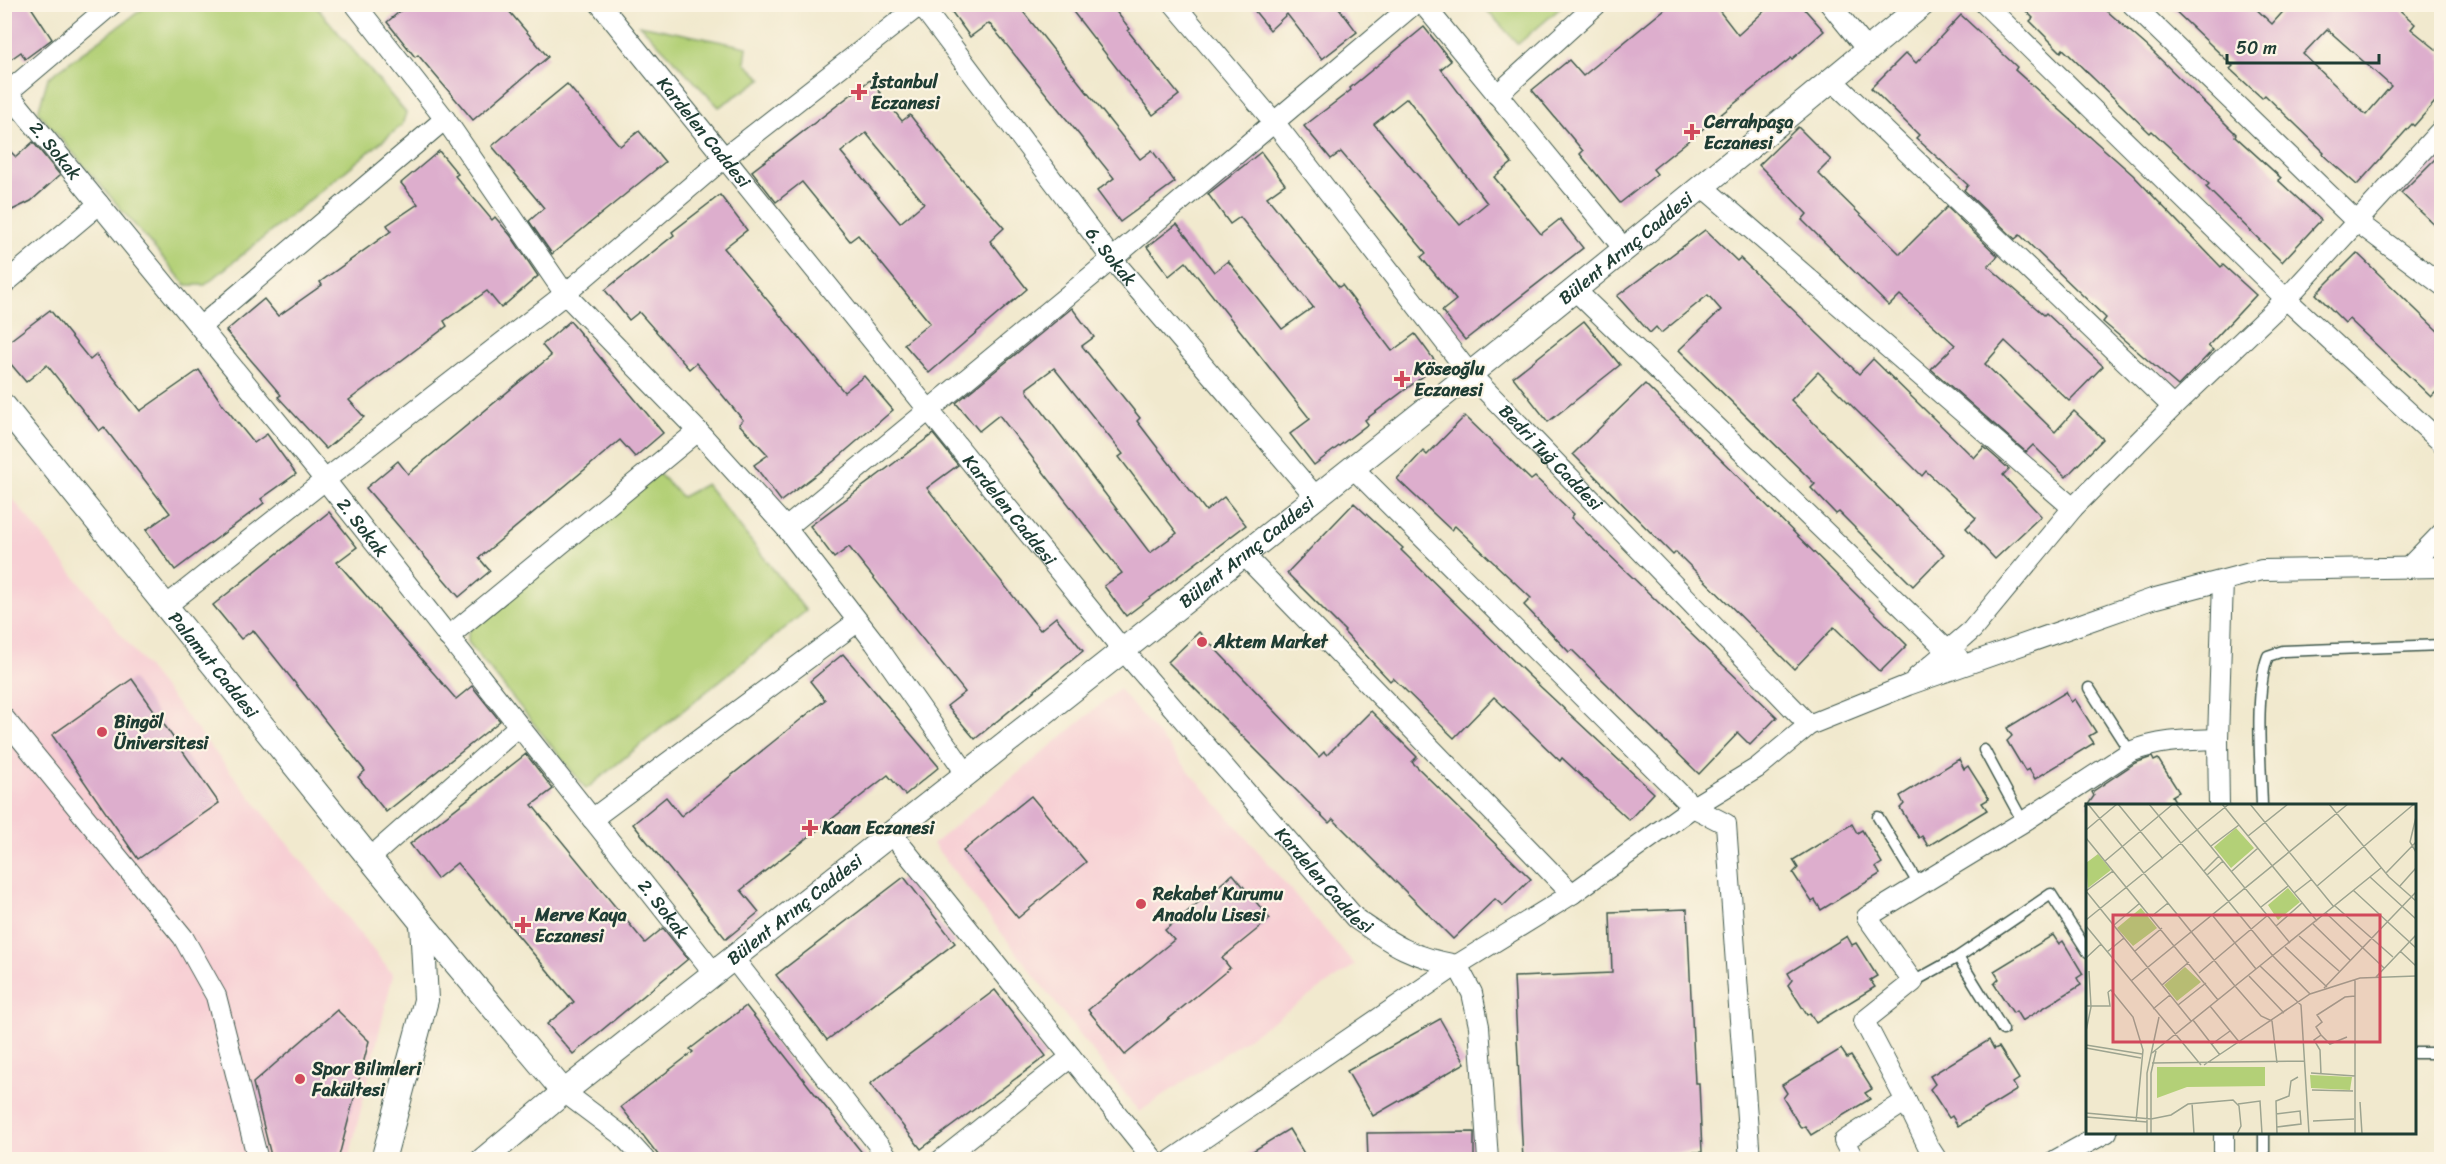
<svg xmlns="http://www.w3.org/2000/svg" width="2446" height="1164" font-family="Sriracha,sans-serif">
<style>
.built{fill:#f7cfd4}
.green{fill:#b3d077;stroke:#698656;stroke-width:1.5}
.building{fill:#ddaecd;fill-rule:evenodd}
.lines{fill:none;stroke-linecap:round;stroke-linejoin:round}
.service-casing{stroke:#3e574b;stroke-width:13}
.minor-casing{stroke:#3e574b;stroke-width:22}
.tertiary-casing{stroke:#3e574b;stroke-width:26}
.service{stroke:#fff;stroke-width:10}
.minor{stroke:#fff;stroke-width:20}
.tertiary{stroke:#fff;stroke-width:24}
.poi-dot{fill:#d1495b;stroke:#fcf5e5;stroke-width:2}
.labels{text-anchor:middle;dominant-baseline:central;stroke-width:4.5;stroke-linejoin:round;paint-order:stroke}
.poi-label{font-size:18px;font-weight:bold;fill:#1f3d34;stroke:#fcf5e5;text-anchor:start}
.street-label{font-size:18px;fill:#1f3d34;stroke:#fcf5e5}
.inset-road{fill:none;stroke:#9da490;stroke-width:1.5}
.view{fill:#d1495b;fill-opacity:0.15;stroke:#d1495b;stroke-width:3}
.inset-edge{fill:none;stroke:#1f3d34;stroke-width:3}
</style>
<rect width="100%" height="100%" fill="#fcf5e5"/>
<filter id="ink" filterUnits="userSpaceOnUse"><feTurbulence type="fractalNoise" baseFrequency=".0167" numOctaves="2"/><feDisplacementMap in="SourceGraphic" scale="12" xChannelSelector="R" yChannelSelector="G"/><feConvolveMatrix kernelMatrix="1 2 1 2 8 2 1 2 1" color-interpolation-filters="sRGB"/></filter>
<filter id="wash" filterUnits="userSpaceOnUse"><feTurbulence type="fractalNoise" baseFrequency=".008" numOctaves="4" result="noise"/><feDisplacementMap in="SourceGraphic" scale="24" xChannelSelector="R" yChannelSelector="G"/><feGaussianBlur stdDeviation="1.35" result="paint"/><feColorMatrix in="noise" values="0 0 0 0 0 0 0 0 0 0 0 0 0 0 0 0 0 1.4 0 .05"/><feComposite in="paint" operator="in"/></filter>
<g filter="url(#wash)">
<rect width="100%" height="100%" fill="#f1e9ce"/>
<g class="built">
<polygon points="4,488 393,975 349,1159 5,1159"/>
<polygon points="1119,689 1355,965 1139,1112 933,844"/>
</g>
<g class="green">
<polygon points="314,4 406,113 402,125 205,285 186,285 38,112 48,78 148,5"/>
<polygon points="1482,5 1564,5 1518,44"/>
<polygon points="640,25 747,47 745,63 762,79 719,107"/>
<polygon points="658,473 682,497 706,484 806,611 586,789 468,642 468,631"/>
</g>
<g id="blocks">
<g class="building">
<polygon points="4,4 29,4 52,39 25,59 21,52 11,59 4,49"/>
<polygon points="409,4 503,4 548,57 473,120 418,55 415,57 387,22"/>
<polygon points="946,4 1017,4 1140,159 1152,150 1175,182 1120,222 1097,191 1114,178 989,23 970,37"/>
<polygon points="1067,4 1110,4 1130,29 1128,31 1179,95 1153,115"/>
<polygon points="1249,4 1336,4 1357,32 1322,59 1287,14 1270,30"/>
<polygon points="1671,4 1714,4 1738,35 1772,4 1800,4 1824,31 1792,59 1791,58 1653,169 1657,174 1620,203 1580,154 1583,151 1532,90 1569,60 1583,76"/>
<polygon points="2019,4 2099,4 2148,47 2236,134 2235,136 2281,178 2278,180 2321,220 2282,262 2206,187 2209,184 2152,131 2150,133 2063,49 2061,52 2030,21 2033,18"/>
<path d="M2168,4H2251L2272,24L2290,4H2393L2415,24L2411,29L2442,54V94L2414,126L2412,124L2357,185L2322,154L2324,152L2265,95L2262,98L2230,69L2233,66ZM2327,29L2391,86L2366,115L2303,54Z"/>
<polygon points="1961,15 2017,67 2015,70 2133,175 2221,267 2223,265 2256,295 2208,346 2213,350 2178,386 2103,322 2106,318 2020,235 2015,239 1964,190 1968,185 1916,138 1919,135 1871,88 1906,53 1916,63"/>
<path d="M1424,27L1451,61L1441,69L1512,163L1494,177L1541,234L1560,219L1583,248L1465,340L1442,311L1456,300L1421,257L1426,253L1341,152L1331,159L1304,126L1351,90L1350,88ZM1407,98L1487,203L1460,225L1374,124Z"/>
<path d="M870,80L902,121L910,115L948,164L1004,228L990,241L1027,289L929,373L904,344L930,323L858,235L850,241L802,182L776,202L752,171ZM866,133L924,203L900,223L841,152Z"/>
<polygon points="567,84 620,146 639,131 665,162 552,254 529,221 544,208 492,146"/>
<polygon points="1798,127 1831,160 1818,173 1900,254 1947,207 1998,256 1988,266 2044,315 2046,313 2103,366 2069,401 2005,341 1985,364 2055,432 2074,411 2103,439 2066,477 2033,445 2026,452 1931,369 1955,345 1900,295 1889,306 1802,220 1807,214 1759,165"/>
<polygon points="33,142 60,175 31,201 4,214 4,145 16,157"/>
<polygon points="439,151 458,174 455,176 492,220 495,217 511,236 538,276 501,308 487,291 444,321 447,326 349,400 364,417 326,449 278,397 281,395 226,331 264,299 278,316 322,285 320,282 391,231 387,225 418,204 401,183"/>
<polygon points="1261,152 1285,184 1267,197 1339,287 1342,285 1392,351 1415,334 1438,365 1365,420 1368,424 1314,465 1290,434 1310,419 1186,262 1169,276 1147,247 1177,224 1214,272 1228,261 1282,329 1313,307 1240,217 1230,224 1208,194"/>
<polygon points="2442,152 2442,232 2401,193"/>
<polygon points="720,195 747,230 724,248 844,392 864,376 893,410 834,461 781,501 754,465 768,455 739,424 743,420 696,363 689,369 639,312 629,320 605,290 674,235 672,232"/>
<polygon points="1705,230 1737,261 1740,258 1859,374 1873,359 1974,458 1984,447 2009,469 2003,475 2041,516 1995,559 1966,528 1976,518 1926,471 1922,476 1818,372 1791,400 1944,554 1913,586 1839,512 1836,514 1811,488 1815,484 1679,350 1721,310 1708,295 1661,333 1656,327 1650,333 1617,296"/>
<polygon points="2357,253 2442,335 2442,386 2431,397 2349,319 2345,323 2316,294"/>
<path d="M1072,308L1094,337L1082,346L1140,418L1137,421L1206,511L1224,497L1246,525L1126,616L1104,586L1122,573L999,415L979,431L956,403ZM1054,368L1123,454L1119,457L1177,533L1150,553L1027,391V388Z"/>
<polygon points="50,310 90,360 96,355 140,411 199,370 223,405 254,443 267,434 296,474 261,499 264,503 175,570 146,530 170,513 104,427 99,431 47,365 26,382 4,356 4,345"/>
<polygon points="570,321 663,433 635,457 620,440 479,558 490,571 459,597 366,488 398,461 408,474 551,356 542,345"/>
<polygon points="1584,321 1620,365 1548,422 1513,377"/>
<polygon points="1645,384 1907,645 1880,672 1834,627 1794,669 1676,552 1673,555 1573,454"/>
<polygon points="1465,416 1531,480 1535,477 1574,514 1571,518 1777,717 1750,745 1738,733 1699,774 1572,650 1569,652 1524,605 1531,598 1455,526 1451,530 1397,479 1423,451 1427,455"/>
<polygon points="933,434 958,465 927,488 1040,630 1056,617 1083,651 975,739 947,706 965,692 849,547 834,558 810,526"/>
<polygon points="1354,503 1403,548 1401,550 1528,675 1654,793 1629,820 1562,758 1560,761 1494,697 1454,738 1393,678 1390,681 1344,632 1345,631 1287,573"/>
<polygon points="329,512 357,547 337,562 456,699 472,686 500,721 386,812 358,777 365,771 253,630 241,639 213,605"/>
<polygon points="1199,632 1319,757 1324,752 1327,755 1371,711 1417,757 1412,762 1531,879 1503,906 1495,899 1453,939 1333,819 1329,823 1168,662"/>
<polygon points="843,654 939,767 905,795 888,775 741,890 759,912 726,939 633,824 666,797 681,816 825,700 810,681"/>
<polygon points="132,679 219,803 138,859 52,735"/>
<polygon points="2066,692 2071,702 2075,699 2096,732 2089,736 2094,743 2035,779 2029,769 2025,771 2007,741 2012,736 2007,728"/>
<polygon points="526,754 553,789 532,805 645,943 663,928 688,959 573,1054 547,1024 574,1002 457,863 437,879 410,844"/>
<polygon points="2152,757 2154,761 2158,759 2179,792 2172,796 2178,806 2087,806 2094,796 2092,792 2135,763"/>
<polygon points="1959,759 1964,769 1968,766 1989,799 1982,803 1987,810 1928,846 1922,836 1919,838 1900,808 1904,804 1900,796"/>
<polygon points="1031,796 1086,862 1018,918 963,851"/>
<polygon points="1852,824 1857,833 1862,830 1882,863 1876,867 1880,874 1821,910 1815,900 1812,902 1793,873 1798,868 1793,860"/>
<polygon points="1233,874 1270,919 1222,958 1230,968 1125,1055 1088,1010 1174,940 1165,930"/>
<polygon points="904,877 955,943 827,1040 776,975"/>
<polygon points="1687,909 1695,1083 1699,1083 1702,1152 1599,1156 1599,1160 1523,1160 1514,977 1612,973 1610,912"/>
<polygon points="2053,935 2059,944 2063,941 2083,974 2077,978 2081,985 2022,1021 2016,1011 2013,1013 1994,984 1999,979 1994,971"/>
<polygon points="1847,936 1852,945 1856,943 1877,976 1870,980 1875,987 1816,1023 1810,1013 1807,1015 1788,985 1792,980 1788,973"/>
<polygon points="995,990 1046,1056 921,1149 870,1084"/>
<polygon points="746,1006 815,1094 868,1160 662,1160 621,1107 693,1052 690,1049"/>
<polygon points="337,1010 369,1041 338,1160 272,1160 253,1083"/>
<polygon points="1440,1019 1465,1063 1373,1116 1347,1071"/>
<polygon points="1989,1040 1994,1049 1999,1047 2019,1079 2013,1083 2017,1090 1958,1126 1952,1116 1949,1118 1930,1089 1935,1084 1930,1076"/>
<polygon points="1841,1049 1847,1058 1851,1056 1872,1089 1865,1093 1870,1099 1811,1135 1805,1126 1801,1128 1783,1098 1787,1093 1782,1085"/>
<polygon points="1289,1129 1308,1160 1238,1160"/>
<polygon points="1474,1132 1474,1160 1368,1160 1367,1133"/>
</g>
</g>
</g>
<g filter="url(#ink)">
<use href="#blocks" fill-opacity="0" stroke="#3e574b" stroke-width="1.5"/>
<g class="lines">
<defs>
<g id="service">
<polyline points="2089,688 2130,752"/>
<polyline points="1984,750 2023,822"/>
<path d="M2262,806C2261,764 2254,693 2268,656L2283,651L2442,645"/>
<polyline points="1878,817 1919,885"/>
<polyline points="1958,957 2003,1030"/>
<polyline points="1913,982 1958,957 2051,894 2088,952"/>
<polyline points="2414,1053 2442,1053"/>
<polyline points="2264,1132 2264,1160"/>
</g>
<g id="minor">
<polyline points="355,4 445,119 565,294 698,431 786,528 875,643 966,773"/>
<path id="s1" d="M600,4L1122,649L1356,919C1394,945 1411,957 1457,965L1472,993L1479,1026L1488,1160"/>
<path id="s2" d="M1174,4L1274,122L1469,373L1809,725"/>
<polyline points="1423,4 1625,250"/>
<polyline points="1830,4 1868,51"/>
<polyline points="1985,4 2286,299 2442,443"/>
<polyline points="2132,4 2356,221 2442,285"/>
<path id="s3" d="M921,5L1112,259L1315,496"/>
<polyline points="1832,80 2173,407"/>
<path id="s4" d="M4,88L325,480L714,973"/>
<polyline points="8,92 112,4"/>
<polyline points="1497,95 1597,4"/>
<polyline points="1703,187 2073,508"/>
<polyline points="4,284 99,204"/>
<polyline points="1576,291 1947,650 1958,657"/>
<polyline points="200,327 445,119"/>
<polyline points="1352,467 1693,807 1726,824 1750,1160"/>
<polyline points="786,528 1112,259 1414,4"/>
<polyline points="1244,555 1572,894"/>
<polyline points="2408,568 2442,533"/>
<polyline points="166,606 325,480 565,294 724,158 921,4"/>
<polyline points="448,637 698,431"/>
<polyline points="1916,678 1972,630 2073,508 2173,407 2286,299 2442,129"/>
<polyline points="4,718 183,937 216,996 258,1160"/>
<polyline points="2219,806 2218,739 2223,581"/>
<polyline points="592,819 857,622"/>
<polyline points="891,833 1154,1160"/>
<polyline points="370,858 519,726"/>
<polyline points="733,958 890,1160"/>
<polyline points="564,1092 624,1137 645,1160"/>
<polyline points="1906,1101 1928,1146 1937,1160"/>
<polyline points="2224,1132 2224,1160"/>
<polyline points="941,1160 1071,1057"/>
<polyline points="1172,1160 1457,965 1572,894 1693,807 1757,768 1809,725 1908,685 2152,599 2262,570 2442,567"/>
<path d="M1854,1160L1844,1141L1906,1101L1864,1021L1913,982L1867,917L2023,822L2130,752C2159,740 2187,740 2218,739"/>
<polyline points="2056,1160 2107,1132"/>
</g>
<g id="tertiary">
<path id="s5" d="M4,406L422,923L564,1092"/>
<polyline points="383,1160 426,1000 422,923"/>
<path id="s6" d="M483,1160L564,1092C1018,732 1477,376 1923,4"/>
</g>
</defs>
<use href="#service" class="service-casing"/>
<use href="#minor" class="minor-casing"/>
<use href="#tertiary" class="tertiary-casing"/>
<use href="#service" class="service"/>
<use href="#minor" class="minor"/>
<use href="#tertiary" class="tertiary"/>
</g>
</g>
<g class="poi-dot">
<path d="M856 83h6v6h6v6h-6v6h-6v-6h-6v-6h6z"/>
<path d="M1689 123h6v6h6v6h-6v6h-6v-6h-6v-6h6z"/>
<path d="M1399 370h6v6h6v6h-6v6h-6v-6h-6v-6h6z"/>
<circle cx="1202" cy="642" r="6"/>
<circle cx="102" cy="732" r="6"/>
<path d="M807 819h6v6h6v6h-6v6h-6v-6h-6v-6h6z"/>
<circle cx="1141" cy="904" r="6"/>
<path d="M520 916h6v6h6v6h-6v6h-6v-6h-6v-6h6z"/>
<circle cx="300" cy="1079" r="6"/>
</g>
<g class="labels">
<g class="poi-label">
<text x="871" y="82">İstanbul<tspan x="871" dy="21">Eczanesi</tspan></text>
<text x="1704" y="122">Cerrahpaşa<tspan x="1704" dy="21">Eczanesi</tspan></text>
<text x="1414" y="369">Köseoğlu<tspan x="1414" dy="21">Eczanesi</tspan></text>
<text x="1214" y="642">Aktem Market</text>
<text x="114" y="722">Bingöl<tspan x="114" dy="21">Üniversitesi</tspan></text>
<text x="822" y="828">Kaan Eczanesi</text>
<text x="1153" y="894">Rekabet Kurumu<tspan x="1153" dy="21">Anadolu Lisesi</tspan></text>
<text x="535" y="915">Merve Kaya<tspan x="535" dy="21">Eczanesi</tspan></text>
<text x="312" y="1069">Spor Bilimleri<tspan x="312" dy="21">Fakültesi</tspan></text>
</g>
<g class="street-label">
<text stroke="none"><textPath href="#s1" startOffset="165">Kardelen Caddesi</textPath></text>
<text stroke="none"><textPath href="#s4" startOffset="81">2. Sokak</textPath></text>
<text stroke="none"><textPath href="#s6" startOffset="1462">Bülent Arınç Caddesi</textPath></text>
<text stroke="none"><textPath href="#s3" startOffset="315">6. Sokak</textPath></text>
<text stroke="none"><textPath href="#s2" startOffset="590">Bedri Tuğ Caddesi</textPath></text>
<text stroke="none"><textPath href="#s1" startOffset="651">Kardelen Caddesi</textPath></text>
<text stroke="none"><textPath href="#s4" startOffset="567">2. Sokak</textPath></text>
<text stroke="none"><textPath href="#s6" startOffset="976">Bülent Arınç Caddesi</textPath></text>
<text stroke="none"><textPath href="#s5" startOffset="333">Palamut Caddesi</textPath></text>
<text stroke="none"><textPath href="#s1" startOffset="1137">Kardelen Caddesi</textPath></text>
<text stroke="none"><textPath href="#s4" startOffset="1053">2. Sokak</textPath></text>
<text stroke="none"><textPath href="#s6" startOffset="400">Bülent Arınç Caddesi</textPath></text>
</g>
</g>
<g transform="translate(2086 804)">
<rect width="330" height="330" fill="#f1e9ce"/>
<path d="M150,24L168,44L145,64L128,43ZM12,50L25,66L2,84L0,59ZM202,84L214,98L192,116L182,101ZM55,104L71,124L47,142L31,124ZM99,163L115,178L91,197L78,181ZM71,263H179V282L101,283L71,294ZM224,271L266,273L264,286L225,284Z" fill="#b3d077"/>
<path class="inset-road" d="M2,0L149,182L175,212L186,217L191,259M32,0L77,55M63,0L187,152L224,190M90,0L204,139M136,0L231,117M164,0L248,103M243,0L303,73L330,97M330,13L324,38L330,48M0,26L31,0M162,32L202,0M0,34L132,196M125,42L153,21M19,57L87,0M118,67L133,52M146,67L172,44M300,69L330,38M121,71L137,57M284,73L330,115M231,82L328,0M313,83L330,64M267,86L330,144M0,87L105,217M0,87L27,67M208,89L226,75M249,102L307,153M175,103L202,82M240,109L298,164M66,112L82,99M127,112L170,165M0,116L143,0M227,120L264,156M28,121L54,99M0,122L115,261M190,122L216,99M213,132L253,167M199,143L241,183M49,147L76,124M314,147L330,162M21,148L38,134M0,154L15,140M174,162L215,201L223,330M113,169L182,111M163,172L198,209M290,173L330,131M45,177L262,0M76,181L103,158M238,184L330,88M22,188L25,186L47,213L57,246L50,318M92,201L120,179M0,202H24L22,188M124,202L154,239M67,205L84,191M107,216L134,251M0,227L5,203L3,167M235,231L244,240L261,233M126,240L144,227M0,241L56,250M0,244L55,254M66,249L295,64M66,259L219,257M118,261L224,190L274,174L330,172M225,269L269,272M235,270L234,246L228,236L235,231L230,223L236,218L231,211L259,193L269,192M226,286L267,287M274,298L276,330M106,299L108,330M152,300L174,297L176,330M0,309L65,315L85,311L102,300L147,296L153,302L155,322L151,330M190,310L214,307L215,320L191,323M0,313L61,318M227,317L268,315M61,330V269L73,213M65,330V269L70,247M191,330L190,297L203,292L205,277L212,273M269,330V175"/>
<path class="view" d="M27,111H294V238H27Z"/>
<rect width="330" height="330" class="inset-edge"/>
</g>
<rect width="2446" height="1164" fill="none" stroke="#fcf5e5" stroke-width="24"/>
<path d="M2227 54v9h152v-9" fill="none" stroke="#1f3d34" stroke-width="3"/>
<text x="2236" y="54" font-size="18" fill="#1f3d34" stroke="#fcf5e5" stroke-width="4.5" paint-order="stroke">50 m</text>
</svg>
